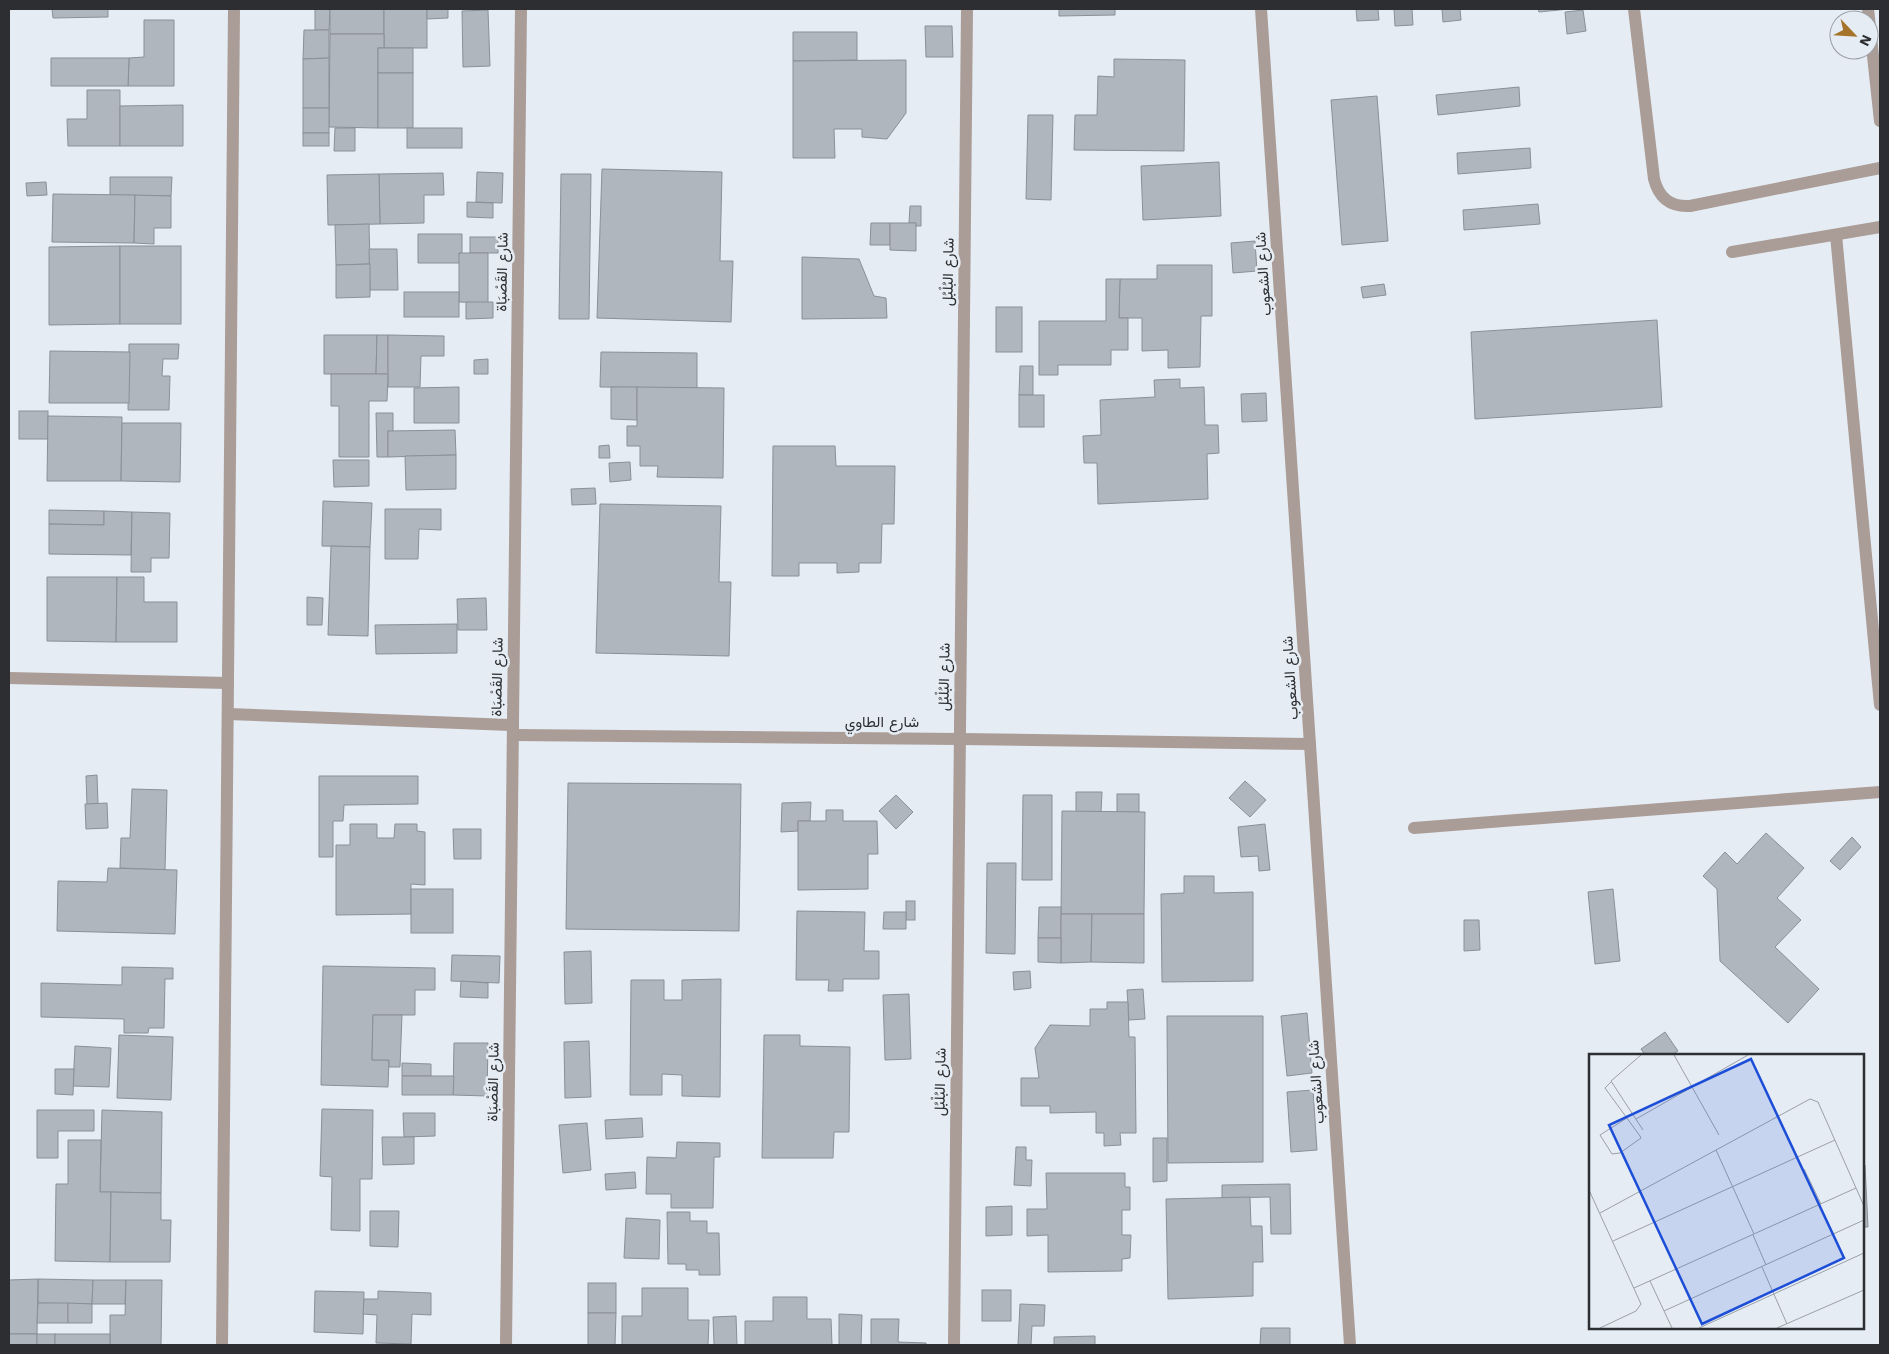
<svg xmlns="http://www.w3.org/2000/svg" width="1889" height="1354" font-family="'Work Sans',Vazirmatn,sans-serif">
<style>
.building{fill:#afb6be;stroke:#8a9097}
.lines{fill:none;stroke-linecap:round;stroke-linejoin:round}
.minor{stroke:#aa9c96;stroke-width:12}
.labels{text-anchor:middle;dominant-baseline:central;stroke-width:5;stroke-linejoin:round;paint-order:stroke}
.street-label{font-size:15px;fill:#2c2e31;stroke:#e5ecf4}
.inset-road{fill:none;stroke:#9ba0a6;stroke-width:1}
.view{fill:#1d4ed8;fill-opacity:0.15;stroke:#1d4ed8;stroke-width:2.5}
.inset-edge{fill:none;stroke:#2c2e31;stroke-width:2.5}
</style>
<rect width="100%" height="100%" fill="#e5ecf4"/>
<g class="building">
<polygon points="52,9 108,9 108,17 53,18"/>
<polygon points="315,9 330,9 329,30 315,30"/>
<rect x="330" y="9" width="54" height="25"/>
<rect x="384" y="9" width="43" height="39"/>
<polygon points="427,9 448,9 448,18 427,19"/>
<polygon points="1059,9 1115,9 1115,15 1059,16"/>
<polygon points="1356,9 1378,9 1379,20 1357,21"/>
<polygon points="1394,9 1412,9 1413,25 1395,26"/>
<polygon points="1442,9 1460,9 1461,20 1443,22"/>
<polygon points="1538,9 1569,9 1539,12"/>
<polygon points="488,10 490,66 463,67 462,11"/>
<polygon points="1583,10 1586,31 1567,34 1565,12"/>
<polygon points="144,20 174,20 174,86 128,86 129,58 144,57"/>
<polygon points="925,26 952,26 953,57 926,57"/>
<polygon points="304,30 329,30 329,58 303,59"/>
<polygon points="793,32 857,32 857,60 793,61"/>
<polygon points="330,34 384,34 384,48 378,48 378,128 329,127"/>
<rect x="378" y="48" width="35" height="25"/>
<polygon points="51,58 129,58 128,86 51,86"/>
<polygon points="329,58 329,108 303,108 303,59"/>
<polygon points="1114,59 1185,60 1184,151 1074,150 1075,115 1097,115 1098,76 1114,77"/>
<polygon points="906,60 906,113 887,139 862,137 862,129 834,129 835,158 793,158 793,61"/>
<rect x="378" y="73" width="35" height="55"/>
<polygon points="1519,87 1520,106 1438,115 1436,95"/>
<polygon points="87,90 120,90 120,146 68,146 67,119 87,119"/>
<polygon points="1377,96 1388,241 1342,245 1331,100"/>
<polygon points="183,105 183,146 120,146 120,106"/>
<rect x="303" y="108" width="26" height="25"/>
<polygon points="1028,115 1053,115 1051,200 1026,199"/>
<polygon points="335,128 355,128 355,151 334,151"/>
<rect x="407" y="128" width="55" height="20"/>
<rect x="303" y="133" width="26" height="13"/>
<polygon points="1530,148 1531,168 1458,174 1457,153"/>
<polygon points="1219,162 1221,216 1143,220 1141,166"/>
<polygon points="602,169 722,172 720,261 733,261 731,322 597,318"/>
<polygon points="477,172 503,173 502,203 476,202"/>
<polygon points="443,173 444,195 424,195 424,223 380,224 379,174"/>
<polygon points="379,174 380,224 328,225 327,175"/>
<polygon points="561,174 591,174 589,319 559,319"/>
<polygon points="110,177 172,177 171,196 110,195"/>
<polygon points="46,182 47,195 27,196 26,183"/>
<polygon points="53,194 135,195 134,243 52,242"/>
<polygon points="135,195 171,196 171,228 154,228 154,244 134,243"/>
<polygon points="467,202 493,203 493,218 467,217"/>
<polygon points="1538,204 1540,224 1464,230 1463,210"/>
<polygon points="910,206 921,206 921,226 916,226 916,223 909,223"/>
<polygon points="871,223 890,223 890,245 870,245"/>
<polygon points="890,223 916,223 916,251 890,250"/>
<polygon points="369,224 370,264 336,265 335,225"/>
<polygon points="418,234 462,234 462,253 459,253 460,263 418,263"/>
<rect x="470" y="237" width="28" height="16"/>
<polygon points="1255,241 1257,271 1233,273 1231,243"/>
<polygon points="120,246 120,324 49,325 49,247"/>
<rect x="120" y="246" width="61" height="78"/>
<polygon points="369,249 397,249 398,290 370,290"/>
<polygon points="459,253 488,253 488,303 459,302"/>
<polygon points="802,257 859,259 874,296 886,298 887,318 802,319"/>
<polygon points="370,264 370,297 336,298 336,265"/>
<polygon points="1157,265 1212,265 1212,316 1201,316 1200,367 1168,368 1168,350 1142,351 1142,318 1119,318 1120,279 1157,279"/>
<polygon points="1106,279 1120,279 1119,318 1128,318 1128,350 1111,350 1111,365 1058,365 1058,375 1039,375 1039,321 1106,321"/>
<polygon points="1384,284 1386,295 1363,298 1361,287"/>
<rect x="404" y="292" width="55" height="25"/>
<polygon points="466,302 493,302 493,318 466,319"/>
<rect x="996" y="307" width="26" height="45"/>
<polygon points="1657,320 1662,407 1475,419 1471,332"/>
<polygon points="324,335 377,335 376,374 324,374"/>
<polygon points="377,335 388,335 388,374 376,374"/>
<polygon points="388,335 444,336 444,356 421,356 420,387 388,387"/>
<polygon points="129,344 179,344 178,359 163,359 162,376 170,376 169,410 128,410"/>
<polygon points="50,351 130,352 129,403 49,403"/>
<polygon points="601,352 697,353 697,388 600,387"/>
<polygon points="488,359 488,374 474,374 474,360"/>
<polygon points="1020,366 1033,366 1033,395 1019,395"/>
<polygon points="331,374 388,374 387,401 369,401 369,457 339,457 339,406 331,406"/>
<polygon points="1180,379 1180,388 1204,387 1205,425 1218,425 1219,453 1207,454 1208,499 1098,504 1097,463 1084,463 1083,436 1101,435 1100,400 1155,397 1154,380"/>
<polygon points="459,387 459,423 414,423 414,388"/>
<polygon points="611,387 637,387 637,420 611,419"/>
<polygon points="637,387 724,388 723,478 657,477 658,466 640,466 640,446 627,446 627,426 637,426"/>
<polygon points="1266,393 1267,421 1242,422 1241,394"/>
<rect x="1019" y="395" width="25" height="32"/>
<rect x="19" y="411" width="29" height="28"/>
<polygon points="376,413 393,413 393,432 388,431 388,457 377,457"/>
<polygon points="48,416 122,417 121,481 47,481"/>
<polygon points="122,423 181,423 180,482 121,481"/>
<polygon points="455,430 456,455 388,457 388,431"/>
<polygon points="609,445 610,458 599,458 599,446"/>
<polygon points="773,446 835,446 836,466 895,466 894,524 882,524 881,563 859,563 859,572 837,573 837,563 799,563 799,576 772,576"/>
<polygon points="456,455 456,489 406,490 405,456"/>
<polygon points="333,460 369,460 369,486 334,487"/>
<polygon points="630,462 631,480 610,482 609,463"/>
<polygon points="595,488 596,504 572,505 571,489"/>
<polygon points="323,501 372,503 370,547 322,546"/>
<polygon points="600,504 721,506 719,582 731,582 729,656 596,653"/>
<polygon points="385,509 441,509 441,530 419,529 418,559 385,559"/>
<polygon points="49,510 104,511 104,525 49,524"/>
<polygon points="104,511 132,512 131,555 49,554 49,524 104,525"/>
<polygon points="132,512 170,513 169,558 151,558 151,572 131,572"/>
<polygon points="331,546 370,547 368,636 328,635"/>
<polygon points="47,577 117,577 116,642 47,641"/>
<polygon points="117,577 144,577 144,602 177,602 177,642 116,642"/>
<polygon points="307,597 323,598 322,625 307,625"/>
<polygon points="486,598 487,630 458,630 457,599"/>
<polygon points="457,624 457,653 376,654 375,625"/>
<polygon points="97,775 98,804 87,805 86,776"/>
<polygon points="319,776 418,776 418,804 344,805 343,821 333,821 333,857 319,857"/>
<polygon points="1245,781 1266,800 1250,817 1229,798"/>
<polygon points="568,783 741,784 739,931 566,929"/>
<polygon points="132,789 167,790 165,870 120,868 121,838 130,838"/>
<polygon points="1076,792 1102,792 1101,812 1076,812"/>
<rect x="1117" y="794" width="22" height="18"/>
<polygon points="896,795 913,812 896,829 879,811"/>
<polygon points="1023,795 1052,795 1052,880 1022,880"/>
<polygon points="811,802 810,821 798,821 798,831 781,832 782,803"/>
<polygon points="107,803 108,828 86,829 85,804"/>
<polygon points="826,810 843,810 843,821 877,821 878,854 868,854 868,889 798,890 798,821 826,821"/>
<polygon points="1062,811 1145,812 1144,914 1061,914"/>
<polygon points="350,824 377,824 377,838 394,838 395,824 417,824 417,831 425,832 425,885 411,884 411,914 336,915 336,845 350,845"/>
<polygon points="1265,824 1270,870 1259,871 1258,856 1241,857 1238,827"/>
<polygon points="453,829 481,829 481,859 454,859"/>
<polygon points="1766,833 1804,868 1777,898 1801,920 1775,947 1819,989 1788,1023 1720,961 1717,889 1703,876 1725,852 1737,864"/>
<polygon points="1852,837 1861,847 1840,870 1830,861"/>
<polygon points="987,863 1016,863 1015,954 986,953"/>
<polygon points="108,868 177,870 175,934 57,931 58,881 107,882"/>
<polygon points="1184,876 1214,876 1214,893 1253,892 1253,981 1162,982 1161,894 1184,893"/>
<rect x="411" y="889" width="42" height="44"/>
<polygon points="1613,889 1620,961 1595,964 1588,892"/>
<rect x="906" y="901" width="9" height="19"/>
<polygon points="1039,907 1061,907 1061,938 1038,938"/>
<polygon points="797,911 865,912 864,951 879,951 879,979 843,979 843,991 828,991 829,980 796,980"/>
<polygon points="884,912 906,912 906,929 883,929"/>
<polygon points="1061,914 1092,914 1091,962 1061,963"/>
<polygon points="1092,914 1144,914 1144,963 1091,962"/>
<polygon points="1464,920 1479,920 1480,950 1464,951"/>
<polygon points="1038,938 1061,938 1061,963 1038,962"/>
<polygon points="591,951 592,1003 565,1004 564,952"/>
<polygon points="452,955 500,956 499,983 451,981"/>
<polygon points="323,966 435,968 435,990 415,990 415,1015 373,1015 372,1060 389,1060 388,1087 321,1085"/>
<polygon points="122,967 173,968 173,979 165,979 164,1028 149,1028 148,1033 124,1033 124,1019 41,1017 41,983 122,985"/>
<polygon points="1030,971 1031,988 1014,990 1013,972"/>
<polygon points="721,979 720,1097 682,1096 682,1075 662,1074 662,1095 630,1095 631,980 664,980 664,1000 682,1000 682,980"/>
<polygon points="461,981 488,983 488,998 460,997"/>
<polygon points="1143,989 1145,1019 1129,1020 1127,990"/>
<polygon points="909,994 911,1059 885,1060 883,995"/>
<polygon points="1107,1002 1128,1002 1129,1037 1135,1037 1136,1133 1120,1133 1121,1145 1104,1146 1104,1133 1096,1133 1096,1112 1050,1113 1050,1106 1021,1106 1021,1078 1039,1078 1035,1048 1050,1025 1090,1026 1090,1009 1107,1009"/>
<polygon points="1307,1013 1312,1073 1287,1076 1281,1016"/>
<polygon points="373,1015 402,1015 400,1067 389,1067 389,1060 372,1060"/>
<polygon points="1167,1016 1263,1016 1263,1162 1168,1163"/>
<polygon points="1665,1032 1678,1051 1671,1055 1645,1055 1641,1049"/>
<polygon points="119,1035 173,1037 171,1100 117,1098"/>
<polygon points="764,1035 800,1035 800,1046 850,1047 849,1132 834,1132 833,1158 762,1158"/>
<polygon points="589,1041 591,1097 565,1098 564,1042"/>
<polygon points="454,1043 488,1043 487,1096 453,1095"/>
<polygon points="75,1046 111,1048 109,1087 73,1086"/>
<polygon points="402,1063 431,1064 431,1076 402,1076"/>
<polygon points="55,1069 74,1069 73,1095 55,1094"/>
<polygon points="402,1076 454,1076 453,1095 402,1095"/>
<polygon points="1313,1090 1317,1150 1291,1152 1287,1092"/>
<polygon points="322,1109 373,1110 372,1179 360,1179 360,1231 331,1230 332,1177 320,1176"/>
<polygon points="37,1110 94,1110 94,1131 58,1131 58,1158 37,1158"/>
<polygon points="102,1110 162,1112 161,1193 100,1192"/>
<polygon points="403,1113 435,1113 435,1136 404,1137"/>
<polygon points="642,1118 643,1137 606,1139 605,1120"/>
<polygon points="587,1123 591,1170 563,1173 559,1125"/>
<polygon points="382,1137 414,1137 414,1164 383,1165"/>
<polygon points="1153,1138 1167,1138 1167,1181 1153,1182"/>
<polygon points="68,1140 101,1140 100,1192 111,1192 110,1262 55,1261 56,1184 68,1184"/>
<polygon points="677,1142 720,1143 720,1157 714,1157 713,1208 671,1208 671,1194 646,1194 647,1157 676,1158"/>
<polygon points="1016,1147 1026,1147 1026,1160 1032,1160 1031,1186 1014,1185"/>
<polygon points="1863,1165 1865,1165 1868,1227 1863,1227"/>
<polygon points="635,1172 636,1188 606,1190 605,1174"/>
<polygon points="1046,1173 1125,1173 1125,1187 1130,1187 1130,1210 1122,1210 1122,1235 1131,1235 1130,1258 1122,1259 1122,1271 1048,1272 1048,1235 1027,1236 1027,1209 1047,1209"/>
<polygon points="1290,1184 1291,1234 1271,1234 1270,1197 1222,1198 1222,1185"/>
<polygon points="111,1192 161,1193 161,1220 171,1220 170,1262 110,1262"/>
<polygon points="1250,1197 1251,1226 1262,1226 1263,1262 1253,1262 1253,1296 1168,1299 1166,1199"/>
<polygon points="1012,1206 1012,1235 986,1236 986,1207"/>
<polygon points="370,1211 399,1211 398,1247 370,1246"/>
<polygon points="667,1212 690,1212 690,1221 707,1221 707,1233 719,1233 720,1275 699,1275 699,1270 686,1270 686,1264 668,1264"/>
<polygon points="626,1218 660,1220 659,1259 624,1258"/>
<polygon points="38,1279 93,1280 92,1304 38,1303"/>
<polygon points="38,1279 37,1334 9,1334 9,1280"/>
<polygon points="93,1280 126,1280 125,1304 92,1304"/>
<polygon points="126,1280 162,1280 161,1345 110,1345 110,1315 125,1315"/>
<rect x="588" y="1283" width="28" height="30"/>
<polygon points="642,1288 688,1288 688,1320 709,1320 708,1345 622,1345 622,1316 642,1316"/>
<rect x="982" y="1290" width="29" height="31"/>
<polygon points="315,1291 364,1292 363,1334 314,1332"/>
<polygon points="378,1291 431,1293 431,1315 412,1314 411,1344 376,1343 377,1315 363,1314 364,1299 378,1299"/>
<polygon points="773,1297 807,1297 807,1319 831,1319 832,1345 745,1345 745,1321 773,1321"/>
<polygon points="38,1303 68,1303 68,1323 37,1323"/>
<polygon points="68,1303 92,1304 92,1323 68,1323"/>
<polygon points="1020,1304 1045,1305 1044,1326 1032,1326 1031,1345 1018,1345"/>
<polygon points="588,1313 616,1313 615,1345 588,1345"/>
<polygon points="839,1314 862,1315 861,1345 839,1345"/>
<polygon points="736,1316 737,1345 714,1345 713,1317"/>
<polygon points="871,1319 899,1319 898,1342 926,1343 926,1345 871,1345"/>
<polygon points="1261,1328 1290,1328 1290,1345 1260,1345"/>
<rect x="9" y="1334" width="28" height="11"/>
<rect x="37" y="1334" width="18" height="11"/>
<rect x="55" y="1334" width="55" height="11"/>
<polygon points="1095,1336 1095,1345 1054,1345 1054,1337"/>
</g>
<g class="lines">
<g class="minor">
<polyline points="1261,9 1350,1345"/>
<path d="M1634,9L1654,179C1659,198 1670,207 1690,206L1880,168"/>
<polyline points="1868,9 1880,121"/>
<polyline points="1836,235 1880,705"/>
<polyline points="1732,252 1880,227"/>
<polyline points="9,678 228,683"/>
<polyline points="228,714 513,725"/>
<polyline points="513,735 960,739 1310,744"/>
<polyline points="1414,828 1880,792"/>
<polyline points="222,1345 234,9"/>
<polyline points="506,1345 521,9"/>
<polyline points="954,1345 967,9"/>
</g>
</g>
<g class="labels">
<g class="street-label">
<text transform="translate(502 272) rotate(-89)">شارع القَصْبَاة</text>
<text transform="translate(948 272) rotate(-89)">شارع البُلْبُل</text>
<text transform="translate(1263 274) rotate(-94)">شارع الشعوب</text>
<text transform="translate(497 677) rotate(-89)">شارع القَصْبَاة</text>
<text transform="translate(944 677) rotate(-89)">شارع البُلْبُل</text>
<text transform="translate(1290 678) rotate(-94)">شارع الشعوب</text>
<text x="882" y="722">شارع الطاوي</text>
<text transform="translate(493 1082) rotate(-89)">شارع القَصْبَاة</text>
<text transform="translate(940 1082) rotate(-89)">شارع البُلْبُل</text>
<text transform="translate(1316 1082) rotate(-94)">شارع الشعوب</text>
</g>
</g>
<g transform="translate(1589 1054)">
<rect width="275" height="275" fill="#e5ecf4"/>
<path class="inset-road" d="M52,1L22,27L54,76M85,1L130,81M22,28L16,34L51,82L52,84L31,99L23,100L11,81L38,64M47,65L159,1M127,96L165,180M215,115L232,150M0,136L52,250L47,257L11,274M11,159L221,45L229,48L275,152M164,181L177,211M24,187L246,86M173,213L198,270M61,227L83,274M45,234L267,134M75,257L275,166M110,274L275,199M188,274L275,236"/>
<path class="view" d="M162,5L255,204L113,270L20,71Z"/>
<rect width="275" height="275" class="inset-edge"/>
</g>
<rect width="1889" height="1354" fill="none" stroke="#2c2e31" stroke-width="20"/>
<g transform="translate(1854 35) rotate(115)"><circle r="24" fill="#e5ecf4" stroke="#9ba0a6"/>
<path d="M0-4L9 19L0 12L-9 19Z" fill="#a57329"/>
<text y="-8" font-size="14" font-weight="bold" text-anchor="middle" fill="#2c2e31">N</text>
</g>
</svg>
